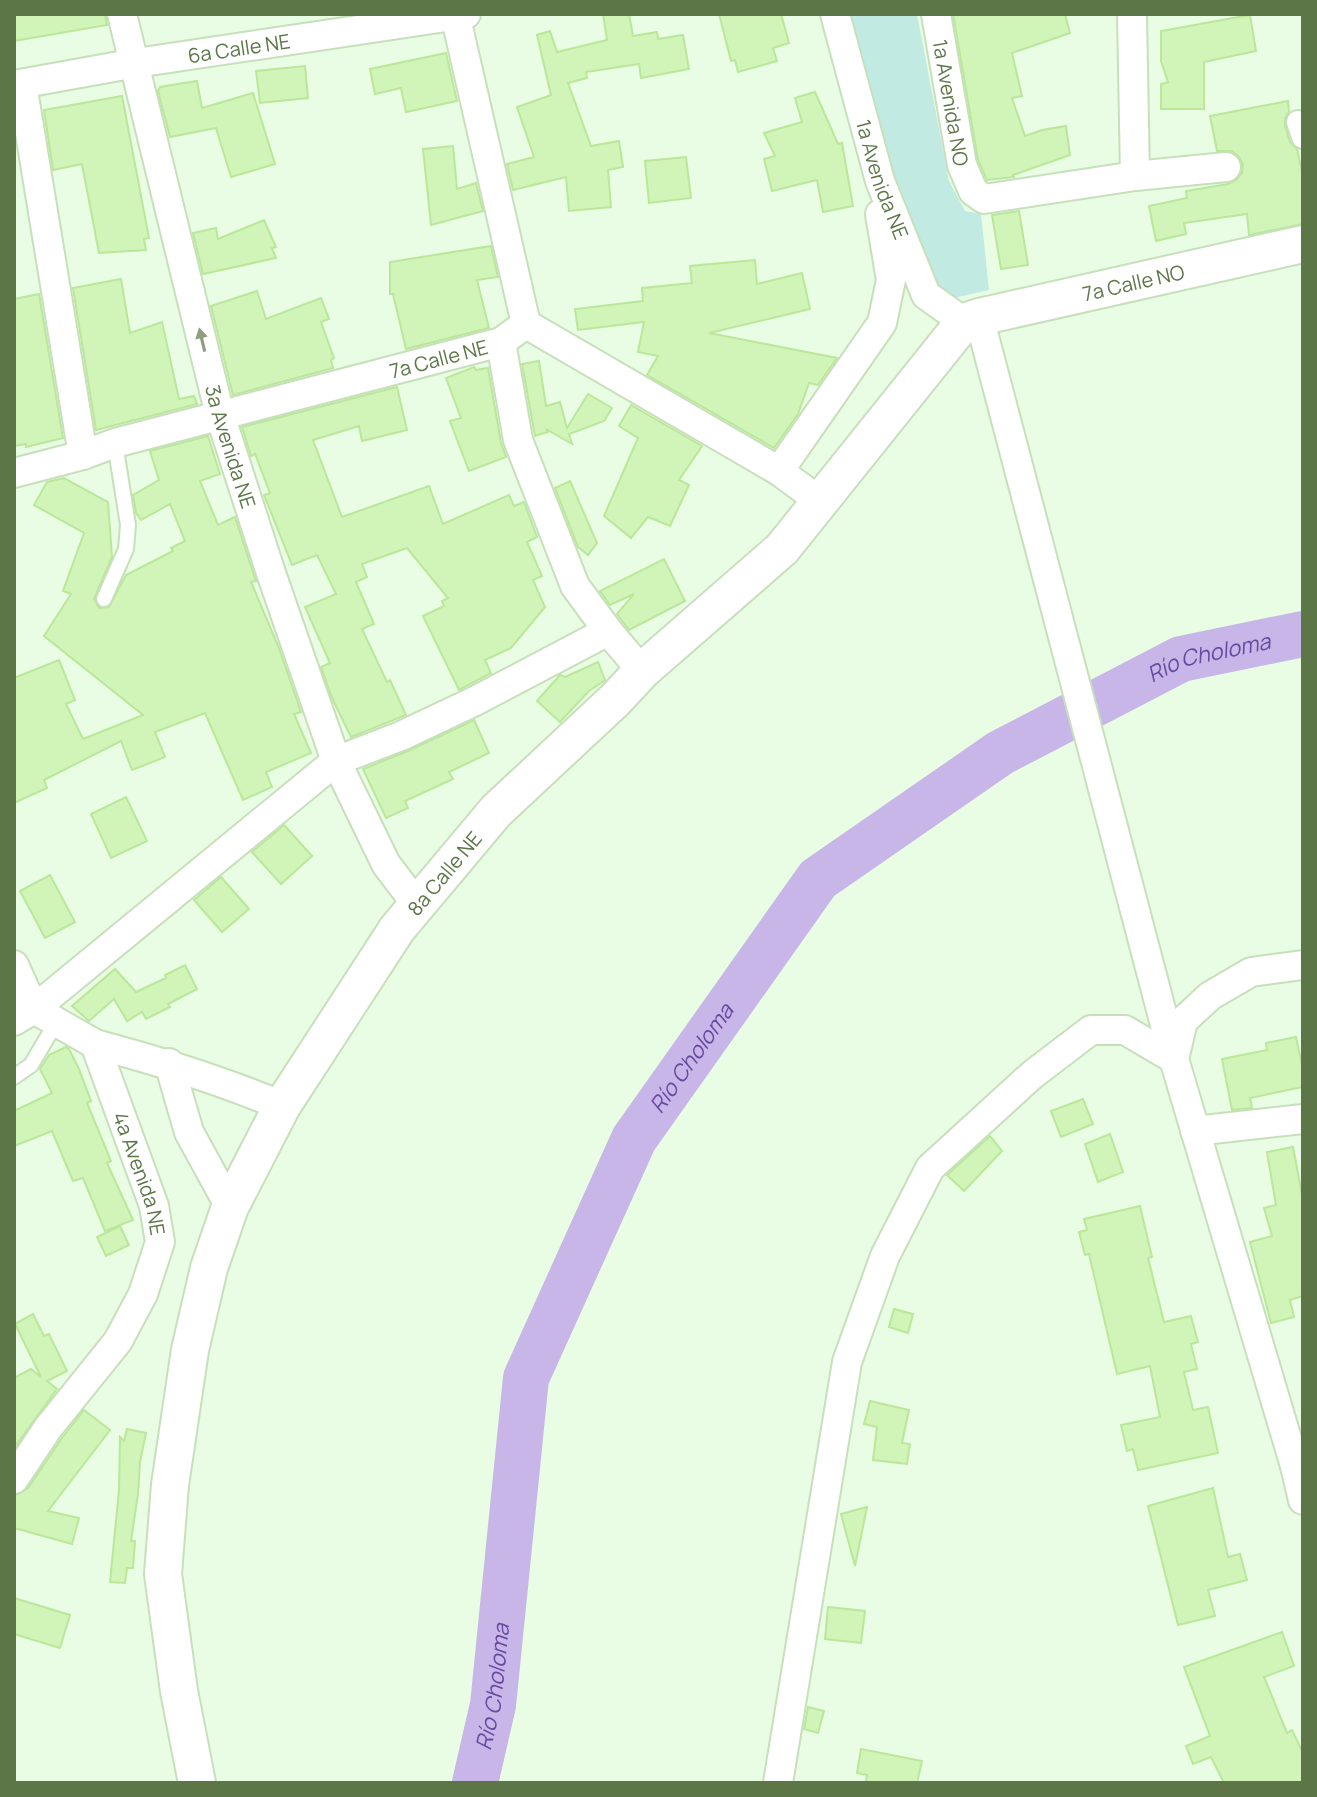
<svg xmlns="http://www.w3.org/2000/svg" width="1317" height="1797" font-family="Manrope,sans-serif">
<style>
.green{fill:#c1ebe2}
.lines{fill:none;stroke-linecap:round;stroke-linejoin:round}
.river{stroke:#c7b6e7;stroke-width:46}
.building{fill:#d1f4b9;stroke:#bae799;stroke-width:2}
.service-casing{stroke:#c7e0bb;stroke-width:18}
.pedestrian-casing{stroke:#c7e0bb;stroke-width:26}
.minor-casing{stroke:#c7e0bb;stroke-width:32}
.tertiary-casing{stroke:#c7e0bb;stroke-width:40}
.service{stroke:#fff;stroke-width:14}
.pedestrian{stroke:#fff;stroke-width:22}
.minor{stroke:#fff;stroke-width:28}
.tertiary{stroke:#fff;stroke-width:36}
.oneway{fill:#8e9f7f}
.labels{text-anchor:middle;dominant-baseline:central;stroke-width:6;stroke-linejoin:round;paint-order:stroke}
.street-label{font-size:20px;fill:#5d7648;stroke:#eeffea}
.water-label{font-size:22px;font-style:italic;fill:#6849a0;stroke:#eeffea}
</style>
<rect width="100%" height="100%" fill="#e8fde3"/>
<polygon class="green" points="849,14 917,14 949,181 965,211 981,214 989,290 954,298 936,287 877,136"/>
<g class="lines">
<path class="river" id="s1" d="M475,1783L493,1705L526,1378L634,1139L818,879L1000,753L1181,659L1303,634"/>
</g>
<g class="building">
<polygon points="14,14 105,14 107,25 14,41"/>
<polygon points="603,14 629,14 633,36 657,32 658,39 683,35 689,69 641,78 639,64 586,72 587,78 568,83 591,146 619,141 623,167 608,170 611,207 569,211 566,177 513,190 507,164 534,157 517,107 551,95 537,35 550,31 557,52 607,40"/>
<polygon points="719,14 781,14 789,43 773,48 777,61 738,72 735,60 731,61"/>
<polygon points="953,14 1065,14 1070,33 1012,53 1022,96 1012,98 1025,136 1042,130 1066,126 1070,155 1013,175 1014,177 987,180 978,160"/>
<polygon points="1250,15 1256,51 1204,62 1204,109 1161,109 1161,84 1168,82 1161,61 1161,31"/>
<polygon points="446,53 457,101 406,112 401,88 375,94 370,69"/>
<polygon points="305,66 308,98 260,103 256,71"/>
<polygon points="197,81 202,108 253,93 275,164 231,177 216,128 170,137 158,91 160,87"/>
<polygon points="815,92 838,144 842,143 853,206 823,212 817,180 772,191 764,159 775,156 764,133 802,122 795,98"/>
<polygon points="122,96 149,238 144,239 146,250 99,253 82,164 53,170 44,110"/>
<polygon points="1288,101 1289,112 1285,118 1285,126 1290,142 1297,149 1303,176 1303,224 1249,235 1247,214 1184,223 1186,234 1156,241 1149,206 1187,198 1186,191 1228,184 1236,180 1242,173 1243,165 1239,157 1232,151 1217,151 1210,116"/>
<polygon points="453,146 457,189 476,183 483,211 431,225 423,149"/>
<polygon points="686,157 691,198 649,203 645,161"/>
<polygon points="1019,211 1028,265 1001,269 992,215"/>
<polygon points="264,220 276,247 272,248 276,258 203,274 193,233 216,228 218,239"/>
<polygon points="491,246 498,277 477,280 489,328 406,349 393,294 390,294 390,262"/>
<polygon points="755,260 757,284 802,273 810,309 709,333 837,358 818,385 809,383 798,414 774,448 647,375 658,356 638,352 644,322 578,330 575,309 643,301 642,288 692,283 690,266"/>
<polygon points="121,279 130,333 162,322 179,399 194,396 197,404 96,430 73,288"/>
<polygon points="257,291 266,319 321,298 329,319 321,322 334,358 331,360 333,368 233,395 211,306"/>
<polygon points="39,294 63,438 26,447 26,444 14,446 14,299"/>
<polygon points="539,361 546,406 560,402 567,428 588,394 612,408 604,421 569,434 572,444 546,429 548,432 535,436 522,364"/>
<polygon points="474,367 476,370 488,368 501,443 506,457 469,471 450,421 461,418 446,378"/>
<polygon points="397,387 407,430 362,441 359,426 313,440 342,517 429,486 443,524 509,495 514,506 524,502 537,537 527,542 542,576 533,580 545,607 511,648 485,660 491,673 459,690 423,616 444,606 442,601 448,598 407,548 362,564 367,577 356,582 374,624 362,629 387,682 390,680 406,715 351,737 332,698 321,667 330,663 305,607 336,594 317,555 292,565 264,495 270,493 255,454 251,456 242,427"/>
<polygon points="631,405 702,446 679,480 689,485 670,526 648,517 631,538 604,516 638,438 619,426"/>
<polygon points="208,436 220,474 200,481 218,525 235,517 256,581 251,582 279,648 301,712 294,714 311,753 266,772 272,787 243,800 205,713 155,732 165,757 132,770 121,741 44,780 47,788 14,803 14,678 59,660 75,700 66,704 83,739 143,715 44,636 71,594 63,591 84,533 34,505 47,482 64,478 108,502 112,557 94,599 99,608 109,607 126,575 173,551 171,548 185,541 170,504 141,520 136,513 133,495 159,480 150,451"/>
<polygon points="570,481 597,543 588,555 578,547 555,488"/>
<polygon points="664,559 685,601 629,630 617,614 634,594 610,605 600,591"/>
<polygon points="598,662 605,680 589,691 560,722 537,701 560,675 565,677"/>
<polygon points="474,720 489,753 449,772 453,779 405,801 408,808 386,818 363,769 408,751"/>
<polygon points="126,797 147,841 111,858 91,814"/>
<polygon points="284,825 312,856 281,884 252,852"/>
<polygon points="50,875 75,922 45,938 20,891"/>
<polygon points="221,877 249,909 222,932 194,900"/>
<polygon points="185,965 197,989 168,1004 170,1007 146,1019 142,1012 127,1021 114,999 89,1021 72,1006 115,969 136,992 166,978 165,975"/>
<polygon points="1296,1037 1303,1070 1303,1087 1250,1098 1252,1108 1232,1110 1222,1059 1267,1050 1266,1043"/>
<polygon points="66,1047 69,1049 79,1069 91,1101 87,1103 111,1161 107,1163 133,1220 105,1231 83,1178 73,1181 52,1131 14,1146 14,1111 52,1093 40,1069 49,1055"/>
<polygon points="1083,1099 1093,1124 1061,1137 1051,1111"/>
<polygon points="1110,1134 1123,1172 1098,1182 1085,1144"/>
<polygon points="990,1136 1002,1151 964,1191 947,1175"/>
<polygon points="1293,1147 1303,1200 1303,1296 1290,1300 1294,1317 1271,1323 1250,1242 1272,1236 1264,1208 1276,1205 1267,1152"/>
<polygon points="1140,1206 1152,1257 1148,1258 1164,1322 1191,1316 1198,1342 1191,1344 1197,1369 1184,1372 1193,1410 1208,1407 1218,1453 1138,1470 1133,1449 1127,1451 1121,1425 1160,1417 1150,1366 1117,1374 1089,1254 1085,1255 1079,1232 1087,1230 1084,1219"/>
<polygon points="120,1226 129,1245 106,1256 97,1237"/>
<polygon points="894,1309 913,1314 908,1333 889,1327"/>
<polygon points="33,1314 44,1336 49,1334 67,1371 47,1381 57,1389 14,1448 14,1378 31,1369 41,1377 15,1324"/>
<polygon points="870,1401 909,1410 902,1443 910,1444 907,1464 873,1460 877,1427 864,1424"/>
<polygon points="84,1410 110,1430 48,1511 79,1518 72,1544 14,1528 14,1496 28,1488 62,1438"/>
<polygon points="127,1429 146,1433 140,1462 138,1494 131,1541 135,1541 133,1568 127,1568 125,1583 110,1582 119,1490 120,1437 124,1441"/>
<polygon points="1213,1488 1228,1557 1240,1554 1247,1580 1208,1590 1215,1616 1178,1625 1148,1506"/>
<polygon points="867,1507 855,1566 841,1514"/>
<polygon points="14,1598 70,1615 60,1648 14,1634"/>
<polygon points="828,1607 865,1611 861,1643 825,1639"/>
<polygon points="1282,1632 1294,1666 1264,1677 1287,1733 1292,1730 1303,1753 1303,1783 1224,1783 1211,1757 1193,1764 1186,1746 1210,1736 1184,1667"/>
<polygon points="808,1707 824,1711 818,1733 804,1729"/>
<polygon points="861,1749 922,1761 917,1783 866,1783 867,1775 857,1773"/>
</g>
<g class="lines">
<defs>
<g id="service">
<polyline points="104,599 126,549 128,525 115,443"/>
<polyline points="14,1077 31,1065 57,1021"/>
</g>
<polyline id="pedestrian" points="1298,122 1303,137"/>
<g id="minor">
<path id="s2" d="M122,14L220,415L270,570L336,761L386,864L417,905"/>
<polyline points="455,14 526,324"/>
<path id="s3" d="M835,14L880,181L926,295L964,322"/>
<path id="s4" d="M936,14L962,165L973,191L984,199L1135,176L1226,167"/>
<polyline points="1132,14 1135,176"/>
<polyline points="22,84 83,455"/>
<path id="s5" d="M14,85L136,63L466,14"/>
<polyline points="979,317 1174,1059"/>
<polyline points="501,342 518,440 575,586 608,631"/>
<polyline points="779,471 882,323 891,280 880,214"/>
<path id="s6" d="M14,473L83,455L115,443L501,342L526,324L779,471L821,502"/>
<path id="s7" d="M14,965L34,1009L95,1044L154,1206L160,1242L143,1294L118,1341L48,1428L14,1479"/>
<polyline points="14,1021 34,1009 336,761 401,736 475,701 608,631 642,671"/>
<path d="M95,1044C159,1061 220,1080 282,1106"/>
<polyline points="1175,1055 1183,1021 1210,996 1251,972 1303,965"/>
<polyline points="169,1063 189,1132 230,1207"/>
<polyline points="1195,1131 1303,1119"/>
<polyline points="1303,1466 1295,1466 1303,1500"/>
<polyline points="778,1783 847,1362 885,1256 930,1168 1032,1075 1091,1030 1125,1030 1174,1059 1295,1466"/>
</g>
<g id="tertiary">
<path id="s8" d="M197,1783L179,1691L163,1574L170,1485L190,1350L209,1268L230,1207L282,1106L397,929L496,811L615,700L642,671L782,549L964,322L979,317L1303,244"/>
</g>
</defs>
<use href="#service" class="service-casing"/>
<use href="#pedestrian" class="pedestrian-casing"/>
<use href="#minor" class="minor-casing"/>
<use href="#tertiary" class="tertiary-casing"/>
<use href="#service" class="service"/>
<use href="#pedestrian" class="pedestrian"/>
<use href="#minor" class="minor"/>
<use href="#tertiary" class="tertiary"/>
</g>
<defs><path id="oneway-solid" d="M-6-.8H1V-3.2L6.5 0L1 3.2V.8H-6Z" transform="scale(2)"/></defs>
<use class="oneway" href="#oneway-solid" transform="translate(202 340) rotate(-103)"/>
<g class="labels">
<g class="street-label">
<text stroke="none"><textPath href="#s5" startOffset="228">6a Calle NE</textPath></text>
<text stroke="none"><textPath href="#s4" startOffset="90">1a Avenida NO</textPath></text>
<text stroke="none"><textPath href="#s3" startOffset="172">1a Avenida NE</textPath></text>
<text stroke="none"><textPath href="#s8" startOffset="1918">7a Calle NO</textPath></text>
<text stroke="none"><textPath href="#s6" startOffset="440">7a Calle NE</textPath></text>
<text stroke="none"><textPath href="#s2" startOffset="446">3a Avenida NE</textPath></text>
<text stroke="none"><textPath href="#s8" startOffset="984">8a Calle NE</textPath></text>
<text stroke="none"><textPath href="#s7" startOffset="256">4a Avenida NE</textPath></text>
</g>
<g class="water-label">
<text stroke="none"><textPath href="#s1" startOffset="1442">Río Choloma</textPath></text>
<text stroke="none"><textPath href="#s1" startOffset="770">Río Choloma</textPath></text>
<text stroke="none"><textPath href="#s1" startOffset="98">Río Choloma</textPath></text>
</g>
</g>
<rect width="1317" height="1797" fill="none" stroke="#5d7648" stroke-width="32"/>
</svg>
